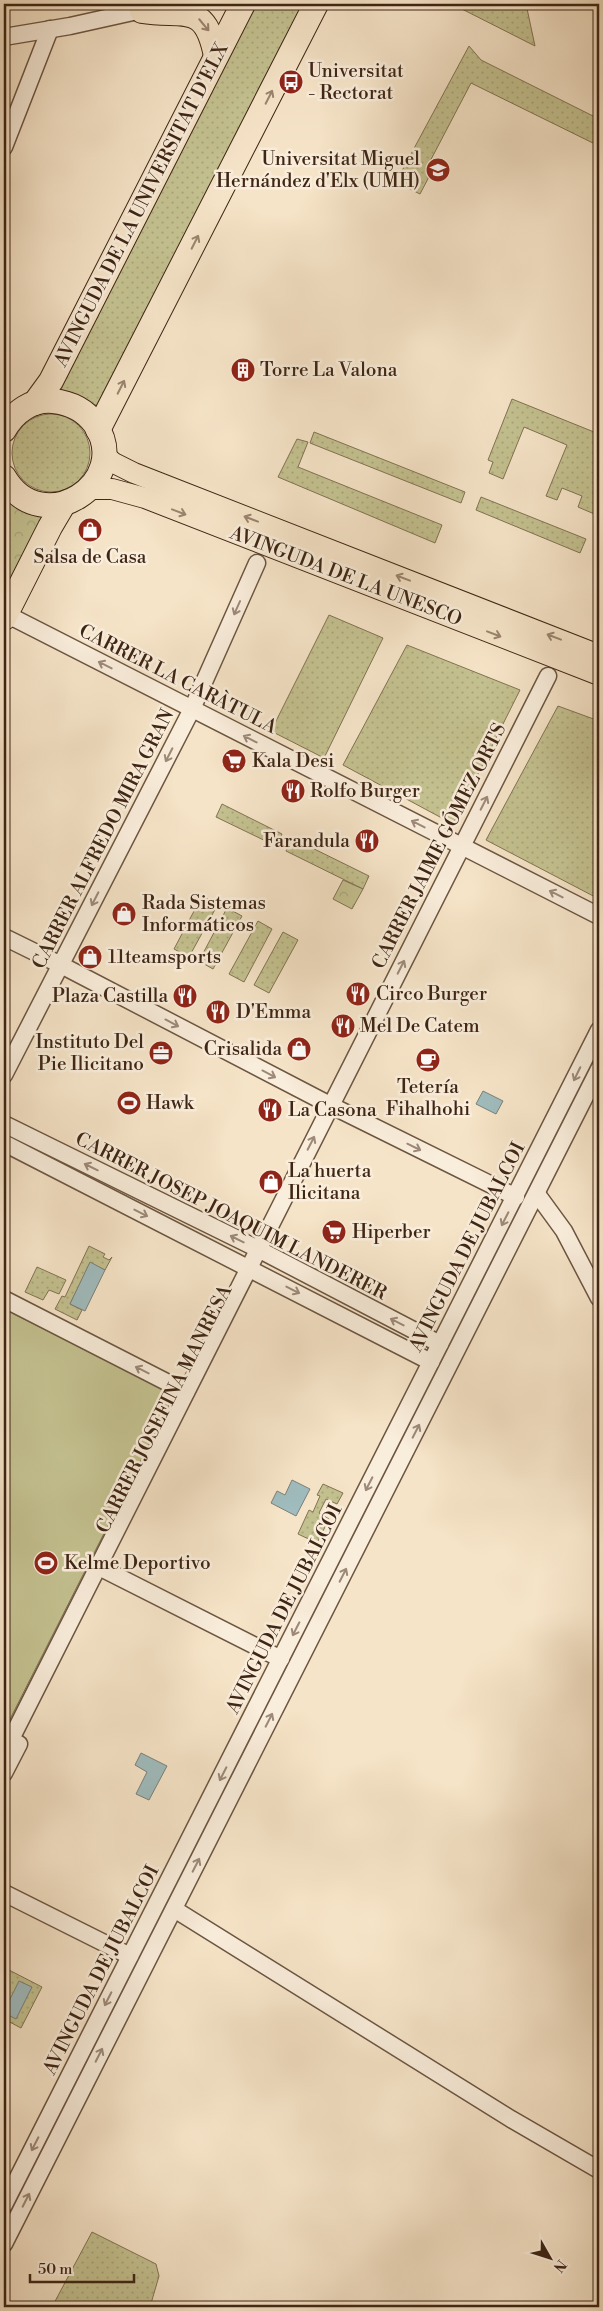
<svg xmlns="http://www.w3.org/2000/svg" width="603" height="2311" font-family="'Libre Bodoni',serif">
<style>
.grass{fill:url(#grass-dots);stroke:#817352}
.park{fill:url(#park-crowns);stroke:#817352}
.pitch{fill:#c4c190;stroke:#817352}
.water{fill:#a0bcbe;stroke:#79807a}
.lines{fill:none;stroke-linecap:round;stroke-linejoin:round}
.minor-casing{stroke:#6c5541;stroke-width:19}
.major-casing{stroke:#3e2514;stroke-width:22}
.highway-casing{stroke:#3e2514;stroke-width:26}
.minor{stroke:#f9eddb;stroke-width:16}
.major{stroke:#f6e4c8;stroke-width:20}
.highway{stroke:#f6e4c8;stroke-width:24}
.oneway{stroke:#9a846e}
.oneway2{stroke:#9c8978}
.labels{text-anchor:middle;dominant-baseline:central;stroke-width:5;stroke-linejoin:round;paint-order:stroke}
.poi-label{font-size:19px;fill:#3e2514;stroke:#f9eddb;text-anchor:start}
.street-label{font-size:19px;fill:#3e2514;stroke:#f9eddb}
</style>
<defs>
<pattern id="grass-dots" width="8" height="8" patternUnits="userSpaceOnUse" patternTransform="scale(1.25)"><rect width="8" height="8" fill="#c4c190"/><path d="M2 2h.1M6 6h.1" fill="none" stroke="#a9a67b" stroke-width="1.8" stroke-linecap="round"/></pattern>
<pattern id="park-crowns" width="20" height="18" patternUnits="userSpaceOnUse" patternTransform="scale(1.25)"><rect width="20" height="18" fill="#c4c190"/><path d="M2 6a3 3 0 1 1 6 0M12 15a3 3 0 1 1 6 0" fill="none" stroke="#a9a67b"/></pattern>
</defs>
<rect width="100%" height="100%" fill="#f6e4c8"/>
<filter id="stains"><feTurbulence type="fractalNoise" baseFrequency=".004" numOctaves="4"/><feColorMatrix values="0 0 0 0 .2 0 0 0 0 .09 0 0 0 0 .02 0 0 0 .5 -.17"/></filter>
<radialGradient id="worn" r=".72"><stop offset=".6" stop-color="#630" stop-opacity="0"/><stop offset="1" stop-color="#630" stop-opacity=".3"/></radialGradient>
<g class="grass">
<polygon points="252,4 312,4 109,410 57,391"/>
<polygon points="452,4 526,4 535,46"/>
<polygon points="469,46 481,60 599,119 599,146 471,83 426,169 431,173 420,194 396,182"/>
<polygon points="512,399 599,434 599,516 578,507 582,496 562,488 557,500 546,496 567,445 524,427 503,479 489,473 493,462 488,460"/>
<circle cx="51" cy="453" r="39"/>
<polygon points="314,432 465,492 461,503 310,443"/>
<polygon points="297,439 308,442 298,467 442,525 435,543 278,477"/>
<polygon points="481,497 586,539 580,553 476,510"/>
<polygon points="329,615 383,638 324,758 271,731"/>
<polygon points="407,645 520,690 453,824 343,765"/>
<polygon points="558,706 599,721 599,899 486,840"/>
<polygon points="222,804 282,834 276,846 216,817"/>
<polygon points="292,838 369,876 363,889 286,851"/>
<polygon points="202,896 218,904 189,957 174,949"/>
<polygon points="227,908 242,916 213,969 199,961"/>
<polygon points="258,921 272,929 244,982 229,974"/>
<polygon points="283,932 298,940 269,993 254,985"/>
<polygon points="89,1246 105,1254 103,1257 109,1260 112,1257 105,1270 90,1263 70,1304 82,1310 77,1320 55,1309 62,1296 65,1297"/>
<polygon points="37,1267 66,1280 59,1294 49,1290 43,1300 25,1292"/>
<polygon points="323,1484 343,1493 337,1504 326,1499 319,1513 329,1519 317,1543 298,1534 309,1510 313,1512 320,1496 317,1495"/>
<polygon points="9,1970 42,1987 21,2028 4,2019 4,1979"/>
<polygon points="92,2232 156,2264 159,2276 150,2307 52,2307"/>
</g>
<g class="park">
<polygon points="4,497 20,509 46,516 4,600"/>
<polygon points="343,880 363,889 352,909 333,899"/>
</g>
<polygon class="pitch" points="4,1309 174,1395 4,1731"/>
<g class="water">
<polygon points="483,1091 503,1101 496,1114 476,1104"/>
<polygon points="90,1262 105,1270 85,1311 70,1304"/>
<polygon points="292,1480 310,1489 296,1516 271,1503 277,1491 285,1495"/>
<polygon points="141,1753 167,1766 149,1800 136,1794 147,1772 135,1765"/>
<polygon points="19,1981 32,1987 16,2019 4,2013 4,2011"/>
</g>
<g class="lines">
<defs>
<g id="minor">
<polyline points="4,37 70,26 151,8"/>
<polyline points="4,147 50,29"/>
<polyline points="6,614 599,916"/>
<polyline points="4,937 61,965 330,1105 516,1197"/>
<polyline points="4,1075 192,709 257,563"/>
<polyline points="4,1124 258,1249 440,1344"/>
<polyline points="4,1143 431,1362"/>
<polyline points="537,1194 564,1231 599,1298"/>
<polyline points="4,1299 186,1392"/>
<polyline points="105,1570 281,1659"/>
<polyline points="4,1753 548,676"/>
<polyline points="4,1773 19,1744"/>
<polyline points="4,1893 130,1956"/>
<polyline points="174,1909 511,2119 599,2170"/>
<polyline points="4,2205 599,1030"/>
<polyline points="4,2244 599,1069"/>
</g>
<g id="major">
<polyline points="104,455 114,463 134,473 599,655"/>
<polyline points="90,489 112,489 145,498 599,675"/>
</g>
<g id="highway">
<path d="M142,11C184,18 205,0 216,56"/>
<polyline points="35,403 51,381 243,4"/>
<path d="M4,430C14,412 32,399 53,401C71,403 85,410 95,424C134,482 42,542 4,477"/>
<polyline points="98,430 316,4"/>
<polyline points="4,618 50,527 63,505"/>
</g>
</defs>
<use href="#minor" class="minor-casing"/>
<use href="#major" class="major-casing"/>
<use href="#highway" class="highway-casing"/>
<use href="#minor" class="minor"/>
<use href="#major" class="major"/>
<use href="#highway" class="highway"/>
</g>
<defs><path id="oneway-shaft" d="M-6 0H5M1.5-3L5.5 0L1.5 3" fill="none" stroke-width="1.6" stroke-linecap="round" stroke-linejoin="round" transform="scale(1.25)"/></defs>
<g class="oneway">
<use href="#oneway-shaft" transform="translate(204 25) rotate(50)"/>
<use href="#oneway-shaft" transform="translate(269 97) rotate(-63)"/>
<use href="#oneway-shaft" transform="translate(195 242) rotate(-63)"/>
<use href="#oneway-shaft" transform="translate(121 387) rotate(-63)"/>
<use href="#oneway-shaft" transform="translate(179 512) rotate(21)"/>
<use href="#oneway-shaft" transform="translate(251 519) rotate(-159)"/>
<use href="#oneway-shaft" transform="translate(403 578) rotate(-159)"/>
<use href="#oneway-shaft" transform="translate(494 634) rotate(21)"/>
<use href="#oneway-shaft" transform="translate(554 637) rotate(-159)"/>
</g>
<g class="oneway2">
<use href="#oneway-shaft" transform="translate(237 608) rotate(114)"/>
<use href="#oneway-shaft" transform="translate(105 665) rotate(-153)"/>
<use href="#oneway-shaft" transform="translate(250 739) rotate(-153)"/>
<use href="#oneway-shaft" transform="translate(169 755) rotate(117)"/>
<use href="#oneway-shaft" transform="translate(484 803) rotate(-63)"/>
<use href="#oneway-shaft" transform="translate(418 824) rotate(-153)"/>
<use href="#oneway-shaft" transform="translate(556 894) rotate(-153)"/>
<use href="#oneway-shaft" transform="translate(95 899) rotate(117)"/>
<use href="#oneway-shaft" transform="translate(401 967) rotate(-63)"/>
<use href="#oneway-shaft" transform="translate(172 1023) rotate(28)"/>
<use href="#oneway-shaft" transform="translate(269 1074) rotate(28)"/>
<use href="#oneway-shaft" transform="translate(577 1074) rotate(116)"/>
<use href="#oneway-shaft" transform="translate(311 1143) rotate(-63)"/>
<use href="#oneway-shaft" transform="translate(414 1147) rotate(26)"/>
<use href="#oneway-shaft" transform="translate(91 1167) rotate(-154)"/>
<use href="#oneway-shaft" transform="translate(141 1213) rotate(27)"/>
<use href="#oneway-shaft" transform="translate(505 1219) rotate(117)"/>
<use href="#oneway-shaft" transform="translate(237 1239) rotate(-154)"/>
<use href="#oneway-shaft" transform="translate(293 1290) rotate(27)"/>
<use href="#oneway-shaft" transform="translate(397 1322) rotate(-153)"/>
<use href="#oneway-shaft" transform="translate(142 1370) rotate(-153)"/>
<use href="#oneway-shaft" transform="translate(416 1431) rotate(-63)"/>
<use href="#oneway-shaft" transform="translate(369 1484) rotate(117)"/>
<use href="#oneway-shaft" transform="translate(343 1575) rotate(-63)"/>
<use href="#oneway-shaft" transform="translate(296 1629) rotate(117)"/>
<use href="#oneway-shaft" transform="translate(269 1720) rotate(-63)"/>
<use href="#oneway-shaft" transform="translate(223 1774) rotate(117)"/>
<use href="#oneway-shaft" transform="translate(196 1865) rotate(-63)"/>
<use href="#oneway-shaft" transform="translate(108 1999) rotate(117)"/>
<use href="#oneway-shaft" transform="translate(99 2055) rotate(-63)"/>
<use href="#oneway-shaft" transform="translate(35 2144) rotate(117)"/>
<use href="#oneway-shaft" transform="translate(26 2200) rotate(-63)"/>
</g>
<defs>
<symbol id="bus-disc" viewBox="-11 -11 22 22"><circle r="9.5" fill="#8f2418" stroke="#f9eddb"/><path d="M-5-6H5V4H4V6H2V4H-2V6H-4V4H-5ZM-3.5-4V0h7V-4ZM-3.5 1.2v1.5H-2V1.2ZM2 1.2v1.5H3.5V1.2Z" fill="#fff"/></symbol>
<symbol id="university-disc" viewBox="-11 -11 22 22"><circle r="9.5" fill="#8f2418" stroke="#f9eddb"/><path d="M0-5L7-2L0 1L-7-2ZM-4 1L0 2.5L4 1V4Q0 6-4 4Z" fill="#fff"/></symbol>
<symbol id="building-disc" viewBox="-11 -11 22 22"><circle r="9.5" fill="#8f2418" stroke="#f9eddb"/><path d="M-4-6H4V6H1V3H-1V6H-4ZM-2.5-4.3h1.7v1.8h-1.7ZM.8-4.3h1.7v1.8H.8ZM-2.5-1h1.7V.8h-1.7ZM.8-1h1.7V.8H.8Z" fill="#fff"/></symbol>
<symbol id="shop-disc" viewBox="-11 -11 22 22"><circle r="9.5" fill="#8f2418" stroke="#f9eddb"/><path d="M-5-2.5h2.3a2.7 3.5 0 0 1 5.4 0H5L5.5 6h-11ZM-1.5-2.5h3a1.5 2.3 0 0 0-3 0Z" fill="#fff"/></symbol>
<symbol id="supermarket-disc" viewBox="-11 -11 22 22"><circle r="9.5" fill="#8f2418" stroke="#f9eddb"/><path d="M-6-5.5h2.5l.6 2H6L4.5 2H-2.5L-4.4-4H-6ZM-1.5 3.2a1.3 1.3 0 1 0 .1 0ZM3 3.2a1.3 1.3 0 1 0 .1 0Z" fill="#fff"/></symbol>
<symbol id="restaurant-disc" viewBox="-11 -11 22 22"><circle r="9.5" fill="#8f2418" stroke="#f9eddb"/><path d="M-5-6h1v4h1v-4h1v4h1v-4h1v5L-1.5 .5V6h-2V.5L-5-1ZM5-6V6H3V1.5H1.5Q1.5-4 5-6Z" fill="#fff"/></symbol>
<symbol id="office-disc" viewBox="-11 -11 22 22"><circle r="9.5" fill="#8f2418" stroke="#f9eddb"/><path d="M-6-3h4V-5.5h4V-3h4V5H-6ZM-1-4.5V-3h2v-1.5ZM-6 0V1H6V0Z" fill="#fff"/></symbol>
<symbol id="cafe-disc" viewBox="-11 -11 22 22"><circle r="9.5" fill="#8f2418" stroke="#f9eddb"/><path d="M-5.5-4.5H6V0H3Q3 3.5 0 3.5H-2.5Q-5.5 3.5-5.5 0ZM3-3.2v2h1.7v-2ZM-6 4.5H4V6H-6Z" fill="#fff"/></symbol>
<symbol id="stadium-disc" viewBox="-11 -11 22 22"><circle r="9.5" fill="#8f2418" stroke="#f9eddb"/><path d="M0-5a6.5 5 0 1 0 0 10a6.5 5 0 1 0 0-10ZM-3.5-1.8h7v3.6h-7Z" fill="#fff"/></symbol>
</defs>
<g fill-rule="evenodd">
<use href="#bus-disc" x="277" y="68" width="28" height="28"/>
<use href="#university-disc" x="424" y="156" width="28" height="28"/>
<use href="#building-disc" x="229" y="356" width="28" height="28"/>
<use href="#shop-disc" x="76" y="516" width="28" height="28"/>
<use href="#supermarket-disc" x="220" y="747" width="28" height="28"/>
<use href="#restaurant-disc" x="279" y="777" width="28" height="28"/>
<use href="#restaurant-disc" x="353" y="827" width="28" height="28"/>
<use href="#shop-disc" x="110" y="900" width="28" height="28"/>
<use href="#shop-disc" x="76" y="943" width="28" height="28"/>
<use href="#restaurant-disc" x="344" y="980" width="28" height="28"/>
<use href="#restaurant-disc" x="171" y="982" width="28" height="28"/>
<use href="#restaurant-disc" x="204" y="998" width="28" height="28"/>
<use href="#restaurant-disc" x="329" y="1012" width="28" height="28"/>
<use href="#shop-disc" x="285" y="1035" width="28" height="28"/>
<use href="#office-disc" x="147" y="1039" width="28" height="28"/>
<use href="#cafe-disc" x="414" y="1046" width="28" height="28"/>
<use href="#stadium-disc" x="115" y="1089" width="28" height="28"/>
<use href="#restaurant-disc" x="256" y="1096" width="28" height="28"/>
<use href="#shop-disc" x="257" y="1168" width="28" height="28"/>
<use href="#supermarket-disc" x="320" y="1218" width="28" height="28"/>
<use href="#stadium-disc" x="32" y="1549" width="28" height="28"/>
</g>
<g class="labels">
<g class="poi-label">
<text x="308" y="71">Universitat<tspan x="308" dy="22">- Rectorat</tspan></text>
<text x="420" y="159" text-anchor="end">Universitat Miguel<tspan x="420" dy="22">Hernández d'Elx (UMH)</tspan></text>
<text x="260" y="370">Torre La Valona</text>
<text x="90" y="557" text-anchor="middle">Salsa de Casa</text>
<text x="252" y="761">Kala Desi</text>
<text x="310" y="791">Rolfo Burger</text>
<text x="350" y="841" text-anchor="end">Farandula</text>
<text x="142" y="903">Rada Sistemas<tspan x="142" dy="22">Informáticos</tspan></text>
<text x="108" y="957">11teamsports</text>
<text x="376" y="994">Circo Burger</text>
<text x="168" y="996" text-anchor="end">Plaza Castilla</text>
<text x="236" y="1012">D'Emma</text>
<text x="360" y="1026">Mel De Catem</text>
<text x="144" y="1042" text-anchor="end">Instituto Del<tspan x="144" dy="22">Pie Ilicitano</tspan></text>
<text x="282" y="1049" text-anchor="end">Crisalida</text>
<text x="428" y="1087" text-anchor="middle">Tetería<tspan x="428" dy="22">Fihalhohi</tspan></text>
<text x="146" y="1103">Hawk</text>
<text x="288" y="1110">La Casona</text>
<text x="288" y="1171">La huerta<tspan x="288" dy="22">Ilicitana</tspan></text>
<text x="352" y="1232">Hiperber</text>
<text x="64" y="1563">Kelme Deportivo</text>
</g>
<g class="street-label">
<text transform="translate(141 205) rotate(-63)">AVINGUDA DE LA UNIVERSITAT D'ELX</text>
<text transform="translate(346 576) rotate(21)">AVINGUDA DE LA UNESCO</text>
<text transform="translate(178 679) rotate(27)">CARRER LA CARÀTULA</text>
<text transform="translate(103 839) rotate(-63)">CARRER ALFREDO MIRA GRAN</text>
<text transform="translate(439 846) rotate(-63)">CARRER JAIME GÓMEZ ORTS</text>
<text transform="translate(231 1216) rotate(27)">CARRER JOSEP JOAQUIM LANDERER</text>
<text transform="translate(467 1247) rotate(-63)">AVINGUDA DE JUBALCOI</text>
<text transform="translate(164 1409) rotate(-63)">CARRER JOSEFINA MANRESA</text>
<text transform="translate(284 1609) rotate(-63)">AVINGUDA DE JUBALCOI</text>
<text transform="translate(101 1970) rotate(-63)">AVINGUDA DE JUBALCOI</text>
</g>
</g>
<rect width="603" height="2311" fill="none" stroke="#f6e4c8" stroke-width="20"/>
<rect x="5" y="5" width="593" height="2301" fill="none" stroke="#3e2514" stroke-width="2.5"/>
<rect x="10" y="10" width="583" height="2291" fill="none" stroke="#3e2514"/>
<g transform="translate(550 2258) rotate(129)" stroke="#f9eddb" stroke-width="4" paint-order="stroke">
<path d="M0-4L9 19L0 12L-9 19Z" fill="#3e2514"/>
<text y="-8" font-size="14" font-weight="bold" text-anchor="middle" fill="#3e2514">N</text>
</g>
<path d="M30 2274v8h104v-8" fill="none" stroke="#3e2514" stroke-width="2.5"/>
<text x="38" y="2274" font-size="15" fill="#3e2514" stroke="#f9eddb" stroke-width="4" paint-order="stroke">50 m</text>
<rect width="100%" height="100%" filter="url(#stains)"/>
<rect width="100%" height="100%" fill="url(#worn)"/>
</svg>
